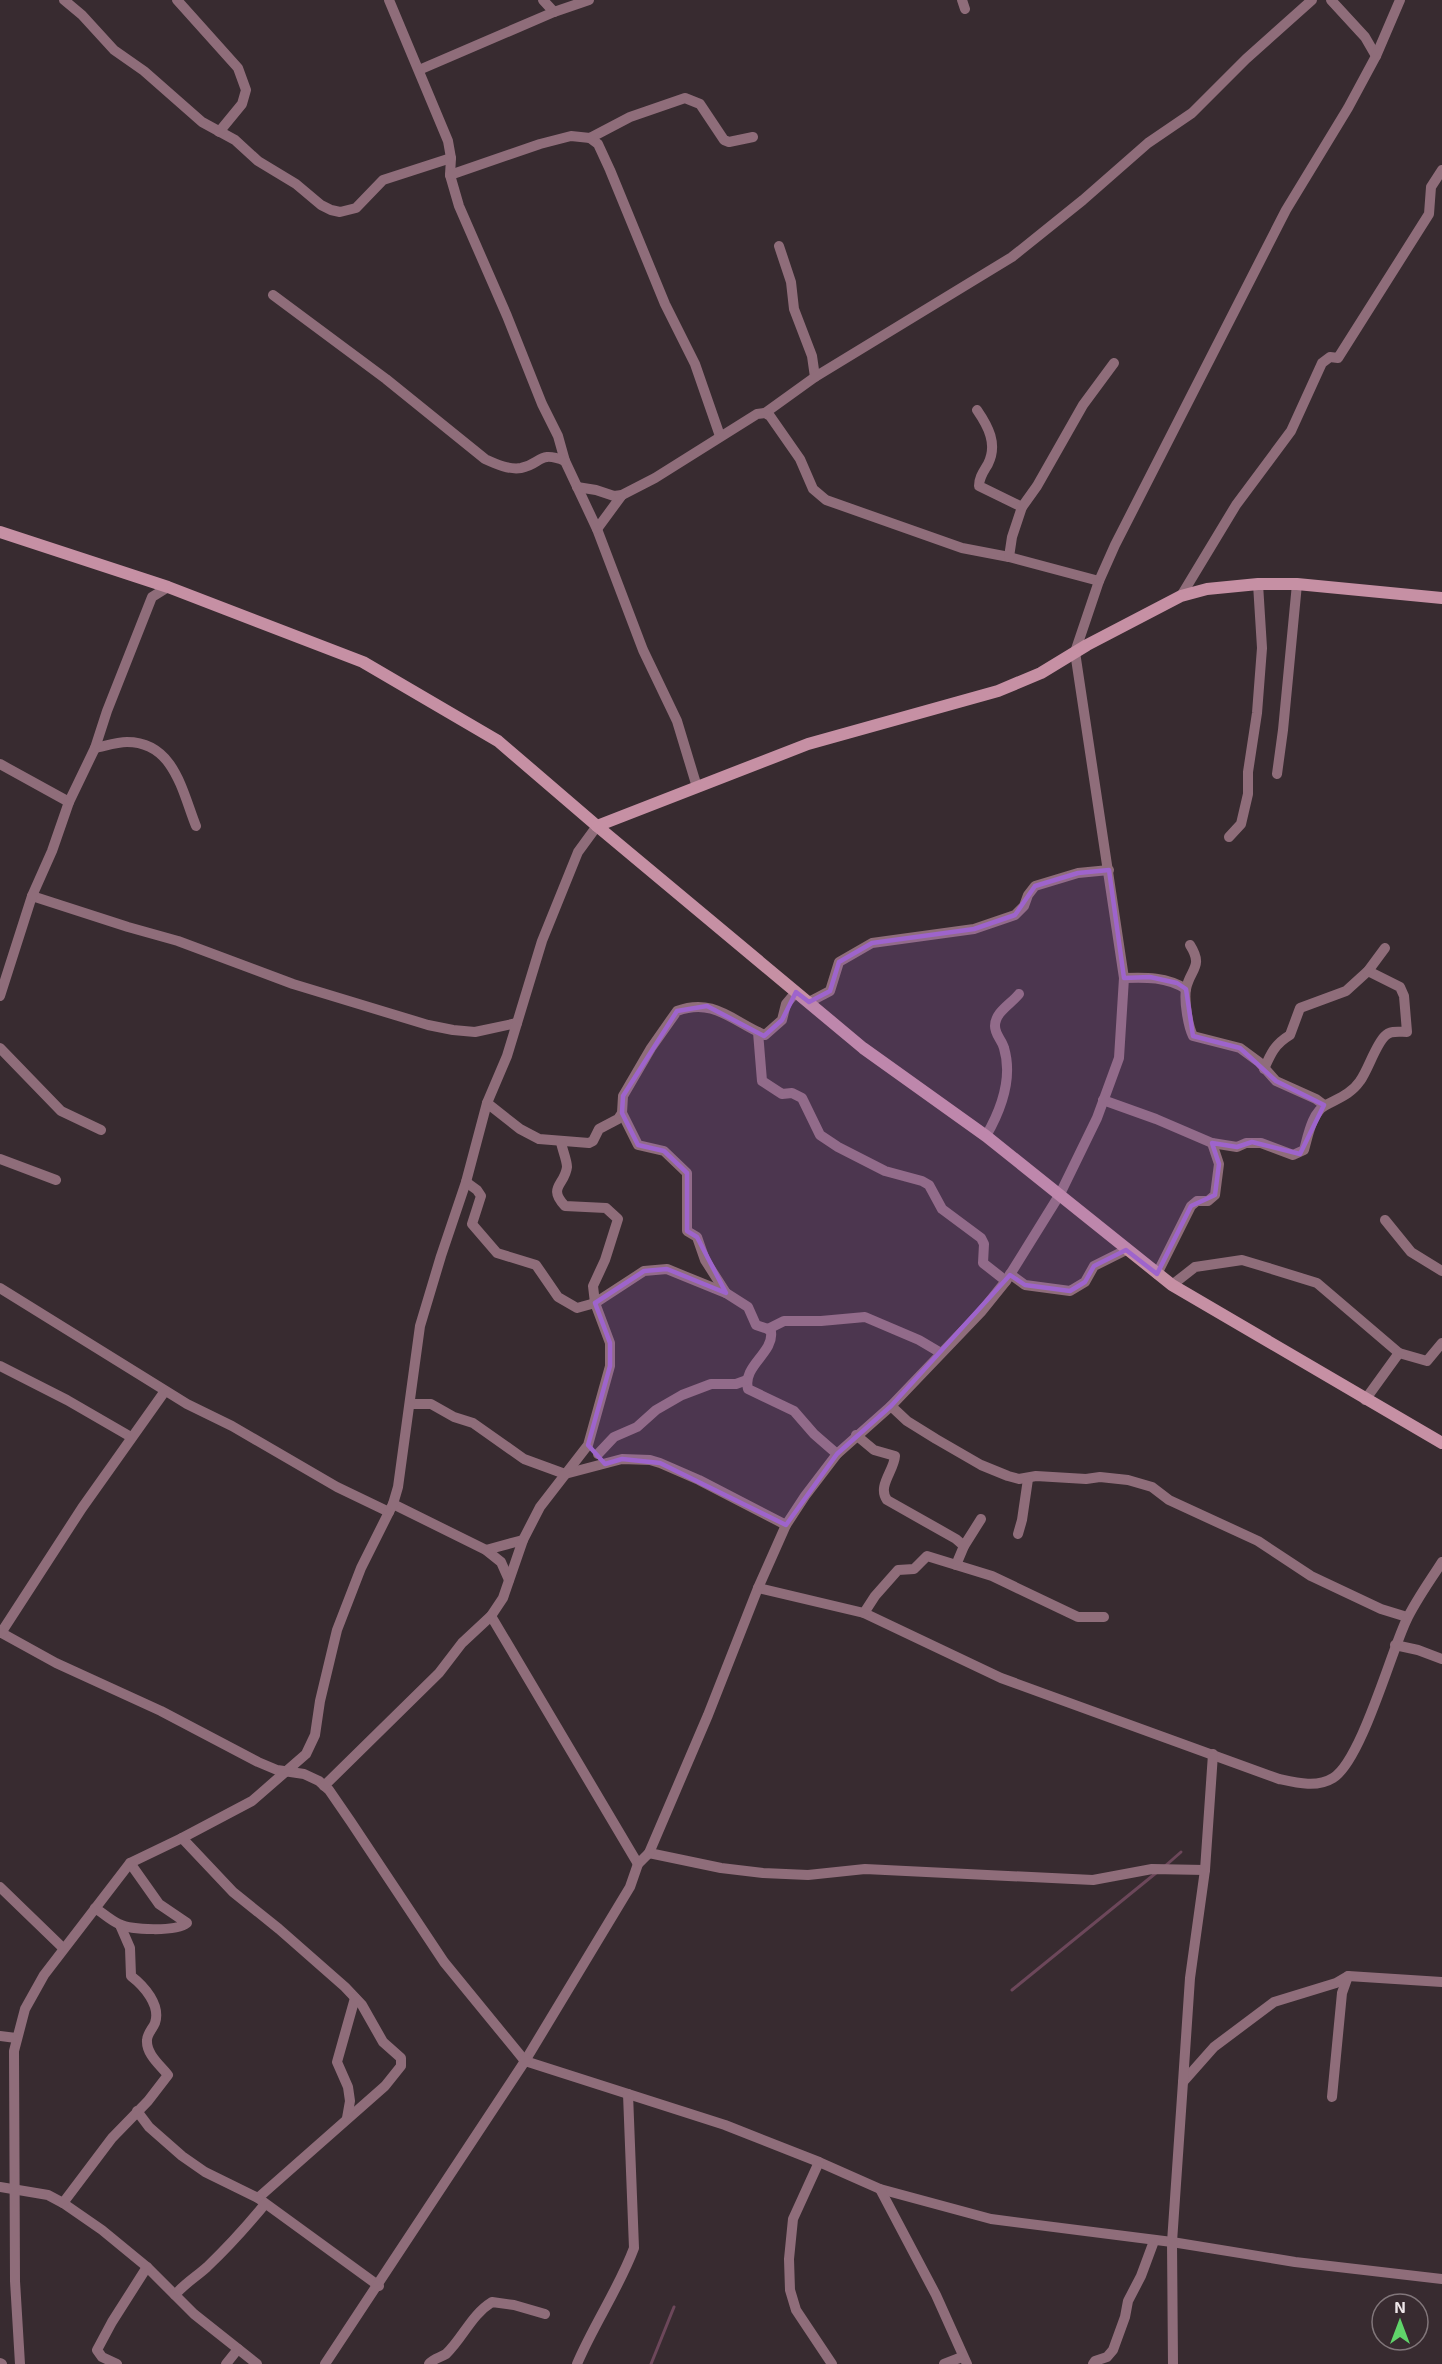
<svg xmlns="http://www.w3.org/2000/svg" width="1442" height="2364" font-family="'Exo 2',sans-serif">
<style>
.lines{fill:none;stroke-linecap:round;stroke-linejoin:round}
.stream{stroke:#6c475a;stroke-width:3}
.minor{stroke:#8f6d7a;stroke-width:10}
.secondary{stroke:#c690a4;stroke-width:12}
.marked{fill:#9e64cc;fill-opacity:0.2;stroke:#9e64cc;stroke-width:4.5;stroke-linejoin:round}
</style>
<rect width="100%" height="100%" fill="#382b30"/>
<g class="lines">
<g class="stream">
<polyline points="1164,1867 1181,1852"/>
<polyline points="1012,1990 1156,1873"/>
<polyline points="651,2364 674,2307"/>
</g>
<g class="minor">
<polyline points="64,0 82,15 114,50 144,71 202,122 235,140 258,161 296,184 321,205 331,210 340,212 356,208 383,180 451,158"/>
<polyline points="177,0 238,68 246,90 242,104 219,132"/>
<polyline points="389,0 448,141 451,158 450,175 459,206 507,316 542,404 558,436 565,461 597,529 643,650 677,721 697,787"/>
<polyline points="543,0 554,12"/>
<polyline points="962,0 965,9"/>
<polyline points="1331,0 1365,37 1376,56"/>
<polyline points="419,70 554,12 589,0"/>
<polyline points="590,138 598,144 610,170 665,304 695,364 720,436"/>
<polyline points="450,175 540,144 571,136 590,138 630,117 685,98 700,104 724,140 729,142 753,137"/>
<polyline points="779,246 791,282 794,309 812,356 815,377"/>
<path d="M273,295L386,379L485,459C496,464 509,470 521,468C542,464 538,450 565,461"/>
<path d="M977,410C988,426 998,444 988,464C984,471 979,477 979,486L1022,507"/>
<polyline points="765,413 815,377 1012,257 1083,200 1148,143 1192,113 1246,59 1312,0"/>
<polyline points="577,487 596,490 614,496 622,495 655,478 757,414 765,413 770,416 800,459 813,489 826,500 962,548 1009,557 1099,581"/>
<polyline points="597,529 622,495"/>
<polyline points="1009,557 1012,537 1022,507 1037,486 1083,405 1114,363"/>
<polyline points="1181,596 1236,505 1291,431 1322,363 1330,357 1338,358 1429,214 1431,187 1442,170"/>
<path d="M95,748C105,746 117,742 127,742C174,742 182,791 196,826"/>
<polyline points="0,764 69,802"/>
<polyline points="1277,774 1283,730 1297,584"/>
<polyline points="1229,837 1241,824 1248,794 1248,772 1257,713 1262,648 1258,584"/>
<polyline points="32,896 128,927 178,941 293,984 428,1025 453,1030 475,1032 517,1023"/>
<path d="M1190,945C1204,967 1190,969 1186,989C1184,1001 1188,1026 1193,1036L1240,1048L1259,1062L1276,1081L1316,1099L1324,1105"/>
<path d="M1124,978C1146,977 1167,977 1186,989"/>
<polyline points="0,996 32,896 52,851 69,802 95,748 107,711 152,597 168,587"/>
<polyline points="809,1002 830,991 839,962 872,943 974,929 1015,915 1024,906 1028,895 1035,886 1078,873 1109,870"/>
<polyline points="758,1032 762,1081 782,1094 792,1093 802,1098 820,1135 838,1147 885,1171 922,1181 929,1185 942,1209 981,1238 984,1244 983,1263 1006,1281"/>
<polyline points="0,1048 61,1111 101,1130"/>
<path d="M1264,1069C1271,1053 1275,1044 1290,1035L1300,1008L1346,991L1368,971L1385,948"/>
<path d="M1103,1100L1156,1119L1212,1143L1237,1147L1246,1143H1261L1293,1155L1304,1150C1308,1136 1312,1112 1326,1105C1339,1098 1351,1094 1360,1081C1368,1070 1376,1044 1385,1036C1390,1030 1400,1032 1407,1032L1404,996L1400,987L1368,971"/>
<path d="M487,1103L520,1129L539,1139L589,1143L593,1141L599,1129L618,1119L622,1113L623,1096L651,1048L677,1011C714,997 733,1022 765,1035L782,1020L786,1004L796,992"/>
<path d="M622,1113L638,1145L664,1151L687,1173V1231L697,1237L705,1260L726,1293L748,1307L756,1325L768,1329L771,1332C774,1353 742,1366 748,1389L794,1411L814,1434L837,1454"/>
<path d="M986,1136C1001,1110 1013,1078 1004,1048C1002,1040 995,1035 995,1026C995,1012 1011,1004 1019,994"/>
<polyline points="0,1159 56,1180"/>
<polyline points="466,1182 477,1190 481,1196 472,1224 497,1253 536,1265 558,1297 577,1308 595,1303 644,1271 667,1269 726,1293"/>
<polyline points="1385,1220 1411,1252 1442,1271"/>
<polyline points="1010,1274 1025,1285 1070,1291 1085,1282 1094,1266 1126,1250"/>
<polyline points="1157,1274 1191,1206 1197,1201 1208,1201 1215,1195 1219,1164 1212,1143"/>
<polyline points="1172,1285 1195,1267 1242,1260 1262,1266 1317,1283 1399,1353"/>
<polyline points="0,1288 187,1404 232,1426 337,1487 389,1512"/>
<polyline points="768,1329 784,1321 821,1321 865,1317 919,1340 941,1353"/>
<polyline points="0,1366 67,1400 131,1437"/>
<polyline points="1365,1400 1399,1353 1427,1361 1442,1343"/>
<polyline points="410,1404 431,1404 454,1417 473,1423 524,1459 565,1474 622,1459 650,1460 660,1463 699,1480 786,1525"/>
<polyline points="891,1406 907,1421 936,1439 981,1465 1008,1476 1019,1479 1036,1476 1086,1479 1100,1477 1128,1480 1152,1487 1169,1500 1258,1541 1311,1576 1381,1609 1407,1617"/>
<path d="M856,1435L874,1450L895,1456C894,1471 877,1486 887,1500L956,1539L964,1546"/>
<polyline points="598,1454 614,1437 637,1427 656,1410 682,1395 711,1384 736,1384 747,1380"/>
<polyline points="393,1504 486,1550 501,1562 509,1580"/>
<polyline points="1018,1534 1022,1520 1028,1479"/>
<polyline points="486,1550 523,1540"/>
<polyline points="956,1565 964,1546 981,1519"/>
<path d="M758,1588L864,1613L1001,1678L1279,1779C1297,1783 1317,1788 1333,1778C1361,1761 1390,1655 1406,1621C1416,1600 1430,1581 1442,1562"/>
<polyline points="864,1613 875,1596 898,1570 914,1569 927,1556 992,1576 1078,1617 1104,1617"/>
<polyline points="491,1616 638,1864"/>
<polyline points="0,1632 56,1663 161,1711 258,1762 277,1770 304,1774 319,1781 329,1790 351,1822 444,1962 525,2061 725,2125 819,2162 880,2189 991,2219 1172,2242 1295,2262 1442,2279"/>
<polyline points="1,1633 82,1508 165,1391"/>
<polyline points="1395,1645 1418,1650 1442,1659"/>
<path d="M324,1786L439,1673L462,1643L491,1616L503,1598L523,1540L540,1507L588,1445L610,1366V1343L595,1303L593,1286L605,1260L618,1219L606,1208L565,1206C547,1187 565,1185 567,1167C567,1160 562,1149 561,1142"/>
<polyline points="182,1838 233,1892 279,1929 345,1987 362,2005 383,2042 401,2058 401,2066 385,2086 258,2198"/>
<polyline points="649,1853 721,1868 763,1873 808,1875 865,1869 1093,1880 1152,1869 1205,1870"/>
<polyline points="0,1887 63,1948"/>
<path d="M95,1908C103,1913 110,1920 119,1924C131,1930 176,1932 187,1923L159,1904L130,1863"/>
<polyline points="0,2036 16,2038"/>
<polyline points="1183,2082 1214,2047 1274,2002 1336,1983 1348,1976 1442,1982"/>
<polyline points="1332,2097 1342,1993 1348,1976"/>
<polyline points="137,2111 149,2127 182,2156 205,2172 258,2198 379,2286"/>
<polyline points="347,2118 350,2101 348,2087 337,2062 355,1998"/>
<polyline points="819,2162 793,2219 789,2259 790,2290 796,2310 832,2364"/>
<polyline points="0,2187 48,2195 63,2203 102,2230 147,2267 175,2295"/>
<polyline points="880,2189 936,2295 967,2364"/>
<path d="M63,2203L112,2138L148,2101L168,2075C160,2065 146,2054 147,2040C147,2034 153,2028 155,2023C161,2005 144,1986 131,1976L130,1948L120,1925"/>
<polyline points="0,2363 2,2364"/>
<polyline points="20,2364 15,2281 14,2051 25,2009 44,1975 130,1863 182,1838 252,1801 306,1754 315,1735 320,1701 337,1630 361,1568 393,1504 398,1487 420,1326 441,1256 466,1182 487,1103 507,1056 542,941 578,852 597,826"/>
<polyline points="117,2364 102,2357 97,2350 112,2322 147,2267"/>
<polyline points="226,2364 238,2349"/>
<path d="M257,2364L194,2314L175,2295C184,2284 196,2277 207,2267C228,2247 247,2226 265,2204"/>
<polyline points="325,2364 525,2061 630,1887 638,1864 649,1853 708,1715 758,1588 786,1525 805,1496 837,1454 891,1406 981,1312 1006,1281 1060,1194 1097,1118 1119,1058 1124,978 1075,652 1099,581 1115,545 1286,210 1348,108 1376,56 1400,0"/>
<path d="M429,2364C434,2358 440,2358 446,2354C463,2338 471,2315 492,2302L514,2305L545,2314"/>
<path d="M577,2364C594,2324 619,2288 634,2248L628,2094"/>
<polyline points="944,2364 962,2357"/>
<polyline points="1093,2364 1095,2361 1107,2357 1113,2350 1125,2317 1128,2301 1141,2276 1154,2241"/>
<polyline points="1173,2364 1172,2242 1183,2082 1190,1978 1205,1870 1213,1754"/>
</g>
<g class="secondary">
<polyline points="0,532 168,587 363,662 498,741 597,826 863,1048 986,1136 1172,1285 1442,1443"/>
<polyline points="597,826 808,744 998,691 1041,673 1087,645 1181,596 1207,589 1258,584 1297,584 1442,598"/>
</g>
</g>
<path class="marked" d="M1109,870L1124,978L1150,977L1177,983L1186,989L1193,1036L1240,1048L1276,1081L1324,1105L1300,1154L1252,1142L1237,1147L1212,1143L1219,1164L1215,1195L1191,1206L1157,1274L1126,1250L1094,1266L1085,1282L1070,1291L1025,1285L1010,1275L891,1406L837,1454L786,1525L660,1463L622,1459L605,1464L588,1445L610,1366V1343L595,1303L644,1271L667,1269L726,1293L697,1237L687,1231V1173L664,1151L638,1145L622,1113L623,1096L677,1011L707,1006L764,1036L782,1020L796,992L809,1002L830,991L839,962L872,943L974,929L1015,915L1035,886L1078,873Z"/>
<g transform="translate(1400 2322)"><circle r="28" fill="#382b30" stroke="#81767a" stroke-width="1.5"/>
<path d="M0-4.5L10 22L0 15L-10 22Z" fill="#60d56a"/>
<text y="-9" font-size="16" font-weight="bold" text-anchor="middle" fill="#eee6e9">N</text>
</g>
</svg>
